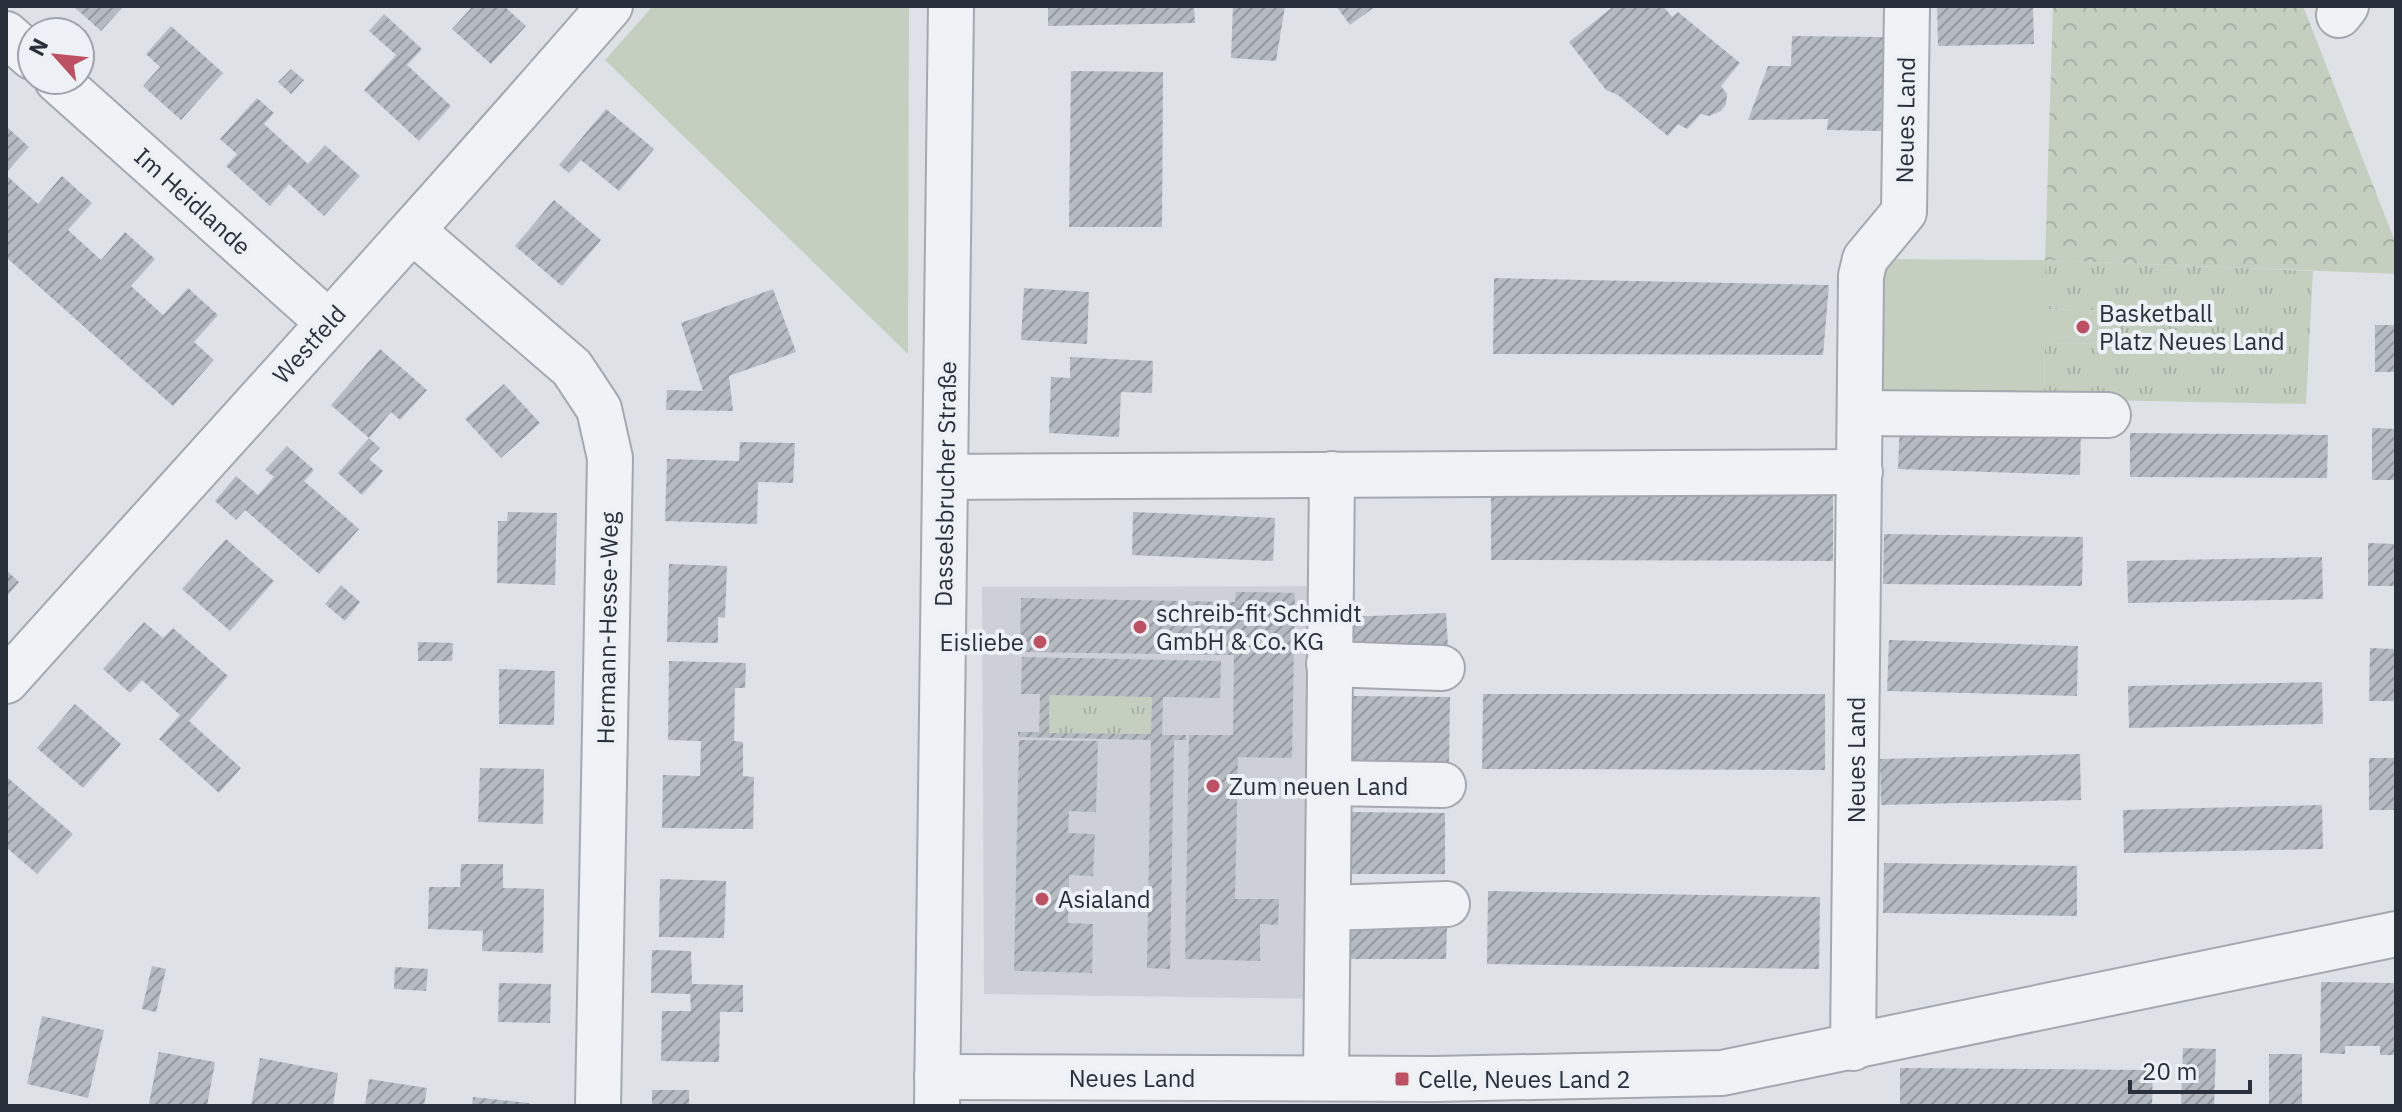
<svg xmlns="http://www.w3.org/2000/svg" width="2402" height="1112" font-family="'IBM Plex Sans',sans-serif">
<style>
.built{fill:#cdd1d7}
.grass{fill:url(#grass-tufts)}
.forest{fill:url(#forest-crowns)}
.green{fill:#c4cfc0}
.building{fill:url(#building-hatch);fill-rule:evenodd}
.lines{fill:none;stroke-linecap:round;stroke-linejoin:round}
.minor-casing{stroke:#a4a9af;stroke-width:48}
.minor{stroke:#f1f2f5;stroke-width:44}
.poi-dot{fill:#be5063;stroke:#edf0f4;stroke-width:3}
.labels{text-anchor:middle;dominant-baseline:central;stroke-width:8;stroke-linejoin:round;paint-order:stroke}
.street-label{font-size:24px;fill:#29303b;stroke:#edf0f4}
.poi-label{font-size:24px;fill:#29303b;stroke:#edf0f4;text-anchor:start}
</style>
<defs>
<pattern id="grass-tufts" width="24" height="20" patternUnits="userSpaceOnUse" patternTransform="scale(2)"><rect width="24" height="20" fill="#c4cfc0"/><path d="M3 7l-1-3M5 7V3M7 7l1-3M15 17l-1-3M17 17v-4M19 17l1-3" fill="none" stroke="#a8b2a6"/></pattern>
<pattern id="forest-crowns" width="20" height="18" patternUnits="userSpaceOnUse" patternTransform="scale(2)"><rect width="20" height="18" fill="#c4cfc0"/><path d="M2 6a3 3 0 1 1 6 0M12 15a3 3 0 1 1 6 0" fill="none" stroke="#a8b2a6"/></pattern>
<pattern id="building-hatch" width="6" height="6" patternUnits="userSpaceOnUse" patternTransform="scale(2)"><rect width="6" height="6" fill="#b6bbc2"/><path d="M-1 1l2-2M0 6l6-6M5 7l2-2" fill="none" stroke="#94989f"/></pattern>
</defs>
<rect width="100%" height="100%" fill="#dee2e6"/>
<polygon class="built" points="1318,586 1318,999 984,994 982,587"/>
<g class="grass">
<polygon points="2045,260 2313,271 2306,404 2044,399 2045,343 2119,344 2120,311 2045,309"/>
<polygon points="1049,695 1152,697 1151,734 1049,733"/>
</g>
<polygon class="forest" points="2053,6 2303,6 2396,244 2396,274 2045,260"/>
<g class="green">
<polygon points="653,6 909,6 908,354 605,60"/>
<polygon points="1871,259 2045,260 2046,309 2120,311 2120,344 2045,343 2044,399 1871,399"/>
</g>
<g class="building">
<polygon points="73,6 124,6 101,31"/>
<polygon points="473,6 504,6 526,26 491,64 452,29"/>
<polygon points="1048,6 1194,6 1195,23 1048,26"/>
<polygon points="1233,6 1285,6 1276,61 1231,58"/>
<polygon points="1336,6 1376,6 1350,25"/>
<polygon points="1614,6 1663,6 1672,17 1678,12 1740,63 1721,86 1727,94 1726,104 1721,111 1709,116 1701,114 1687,129 1678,124 1668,136 1618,95 1606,90 1569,42"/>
<polygon points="1937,6 2033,6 2034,44 1938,46"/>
<polygon points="384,14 422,49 407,65 451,106 419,141 364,90 396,55 369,31"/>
<polygon points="171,26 223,73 181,120 143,86 160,67 146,54"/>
<polygon points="1792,36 1883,37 1881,131 1827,130 1828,119 1748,120 1768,66 1791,66"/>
<polygon points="291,69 304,80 291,94 278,82"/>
<polygon points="1071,71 1163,72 1162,227 1069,227"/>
<polygon points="257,98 274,113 264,124 308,164 325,145 360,176 324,216 289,184 270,206 226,166 237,154 220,139"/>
<polygon points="606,109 654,149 619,191 581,160 569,173 559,165"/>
<polygon points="6,126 29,147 6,173"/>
<polygon points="6,175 38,204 62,176 92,203 68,230 101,260 125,232 155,259 131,286 163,315 188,288 218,315 194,342 214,360 173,406 6,257"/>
<polygon points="554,200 601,240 562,286 515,246"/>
<polygon points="1494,278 1829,285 1823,355 1493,354"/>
<polygon points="1024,288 1089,292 1087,344 1021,340"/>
<polygon points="773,289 796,352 729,376 733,411 666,410 667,390 703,391 681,323"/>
<rect x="2375" y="325" width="21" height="47"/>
<polygon points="380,349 427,390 400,420 391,412 369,438 380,448 369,459 383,471 362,495 338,473 369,438 331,405"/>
<polygon points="1070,357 1153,361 1152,393 1121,392 1119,437 1049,433 1051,377 1070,378"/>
<polygon points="504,384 540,423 501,458 465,419"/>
<polygon points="1900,420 2081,427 2080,475 1898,469"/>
<polygon points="2372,428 2396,429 2396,480 2372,480"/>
<polygon points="2130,433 2328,435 2327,478 2130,477"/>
<polygon points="740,442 795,443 793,483 758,482 757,524 665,521 667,459 739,461"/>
<polygon points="287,446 314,470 304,481 359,529 319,574 245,510 236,520 215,501 236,476 258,495 274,477 265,470"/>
<polygon points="1833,484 1833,561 1491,560 1491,485"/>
<polygon points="508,512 557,513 555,585 497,583 498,521 507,521"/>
<polygon points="1133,512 1275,518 1273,561 1132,555"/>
<polygon points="1884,534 2083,537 2082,586 1883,584"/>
<polygon points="226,539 274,581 230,631 182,589"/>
<polygon points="2368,543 2396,544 2396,586 2368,586"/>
<polygon points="2322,557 2323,599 2128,603 2127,561"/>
<polygon points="669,564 727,566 725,618 718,617 718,643 667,642"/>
<polygon points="6,570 19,582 6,597"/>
<polygon points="341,585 360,602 345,621 325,604"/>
<polygon points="1236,592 1295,593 1292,758 1238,757 1235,899 1279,899 1278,925 1260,924 1260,961 1185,959 1189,735 1233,735 1234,655 1020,652 1021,598 1235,602"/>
<polygon points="1446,613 1448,647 1347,650 1346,617"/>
<polygon points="144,622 163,638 173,628 228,676 189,721 241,768 219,793 159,739 180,715 142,680 130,693 103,669"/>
<polygon points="1889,640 2078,646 2077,696 1887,691"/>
<polygon points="418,642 453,643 452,661 418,661"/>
<polygon points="2370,648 2396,649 2396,701 2369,701"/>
<path d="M1022,657L1221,661L1220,698L1163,697L1162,735H1186V740H1174L1170,969L1147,968L1151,740L1018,737V732H1039L1040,694H1021ZM1049,695L1152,697L1151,734L1049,733Z"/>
<polygon points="669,661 746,663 745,688 735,688 734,741 743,742 743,776 754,777 753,829 662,828 663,775 700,776 701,741 668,740"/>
<polygon points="499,669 555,671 554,725 499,724"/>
<polygon points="2322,682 2323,724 2129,728 2128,686"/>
<polygon points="1483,694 1825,694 1825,770 1482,769"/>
<polygon points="1352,696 1450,697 1449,764 1351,762"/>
<polygon points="75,704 121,744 83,788 37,748"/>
<polygon points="1019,740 1098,741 1096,812 1069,811 1068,833 1095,834 1093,876 1069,875 1068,923 1093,924 1092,973 1014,971"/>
<polygon points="2080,754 2081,800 1881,805 1880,759"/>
<rect x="2369" y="758" width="27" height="52"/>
<polygon points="480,768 544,769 543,824 478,822"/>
<polygon points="7,777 73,834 37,874 6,847"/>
<polygon points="2322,805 2323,849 2124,853 2123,810"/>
<polygon points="1350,812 1445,813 1445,874 1349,874"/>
<polygon points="1884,863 2077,866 2077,916 1883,913"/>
<polygon points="461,864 503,864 503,888 544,889 543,953 482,951 483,931 428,929 429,887 460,887"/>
<polygon points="660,879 726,881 724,938 659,937"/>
<polygon points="1488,891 1820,897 1819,969 1487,964"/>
<polygon points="1349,926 1447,926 1446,959 1348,959"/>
<polygon points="652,950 691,951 692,984 743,985 743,1012 720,1012 719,1062 661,1061 662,1011 691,1011 690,994 651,993"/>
<polygon points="152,966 166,969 156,1012 142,1009"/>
<polygon points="395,967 428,969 426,991 394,989"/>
<polygon points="2321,982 2396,983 2396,1055 2380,1055 2380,1046 2345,1046 2345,1054 2320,1053"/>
<polygon points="499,983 551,984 550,1023 498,1022"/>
<polygon points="42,1016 104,1030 88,1098 27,1084"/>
<polygon points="2183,1048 2216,1049 2214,1106 2181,1106"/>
<polygon points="159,1052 215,1062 207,1106 149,1104"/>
<rect x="2269" y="1054" width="33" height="52"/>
<polygon points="260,1058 338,1073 333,1106 251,1106"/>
<polygon points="1900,1068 2153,1070 2152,1106 1900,1106"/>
<polygon points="369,1079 427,1088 424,1106 365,1106"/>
<rect x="652" y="1090" width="37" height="16"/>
<polygon points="473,1097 529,1103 529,1106 472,1106"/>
</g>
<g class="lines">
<defs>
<g id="minor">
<polyline points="2339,15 2346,6"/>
<polyline points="6,34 32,57"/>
<polyline points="57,80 328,322"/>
<polyline points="414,232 572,368 599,409 610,458 598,1106"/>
<polyline points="1861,413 2108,415"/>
<polyline points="945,477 1860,472"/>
<polyline points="1329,664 1442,668"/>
<path d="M6,681C208,456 412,234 610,6"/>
<polyline points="1329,783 1443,785"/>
<polyline points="1328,908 1447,904"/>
<polyline points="1853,1048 1861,276 1865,259 1904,212 1907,6"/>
<polyline points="937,1077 1435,1079 1722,1073 2396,934"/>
<polyline points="1326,1078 1332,474"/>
<polyline points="937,1106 951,6"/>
</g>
</defs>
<use href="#minor" class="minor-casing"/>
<use href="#minor" class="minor"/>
</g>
<g class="poi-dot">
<circle cx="2083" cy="327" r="8"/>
<circle cx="1140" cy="627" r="8"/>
<circle cx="1040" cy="642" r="8"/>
<circle cx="1213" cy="786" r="8"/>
<circle cx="1042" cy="899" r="8"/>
<rect x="1394" y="1071" width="16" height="16" rx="4"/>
</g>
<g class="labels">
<g class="street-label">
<text transform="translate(1905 120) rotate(-89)">Neues Land</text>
<text transform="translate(193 201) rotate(42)">Im Heidlande</text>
<text transform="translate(309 344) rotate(-48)">Westfeld</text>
<text transform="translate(945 484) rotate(-89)">Dasselsbrucher Straße</text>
<text transform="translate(607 628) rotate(-89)">Hermann-Hesse-Weg</text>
<text transform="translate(1856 760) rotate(-90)">Neues Land</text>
<text x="1132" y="1078">Neues Land</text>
</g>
<g class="poi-label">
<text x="2099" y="313">Basketball<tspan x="2099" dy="28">Platz Neues Land</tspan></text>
<text x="1156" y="613">schreib-fit Schmidt<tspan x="1156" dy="28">GmbH &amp; Co. KG</tspan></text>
<text x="1024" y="642" text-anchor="end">Eisliebe</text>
<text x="1229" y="786">Zum neuen Land</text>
<text x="1058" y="899">Asialand</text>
<text x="1418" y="1079">Celle, Neues Land 2</text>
</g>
</g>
<rect width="2402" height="1112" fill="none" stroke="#29303b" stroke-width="16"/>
<g transform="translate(56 56) rotate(297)"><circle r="38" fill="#edf0f4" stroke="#9fa3aa" stroke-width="2"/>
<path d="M0-6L14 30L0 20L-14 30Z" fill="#be5063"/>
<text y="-12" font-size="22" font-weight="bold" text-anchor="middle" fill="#29303b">N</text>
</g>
<path d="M2130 1080v12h120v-12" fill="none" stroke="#29303b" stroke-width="4"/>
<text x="2142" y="1080" font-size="24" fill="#29303b" stroke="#edf0f4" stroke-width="6" paint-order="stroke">20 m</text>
</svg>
